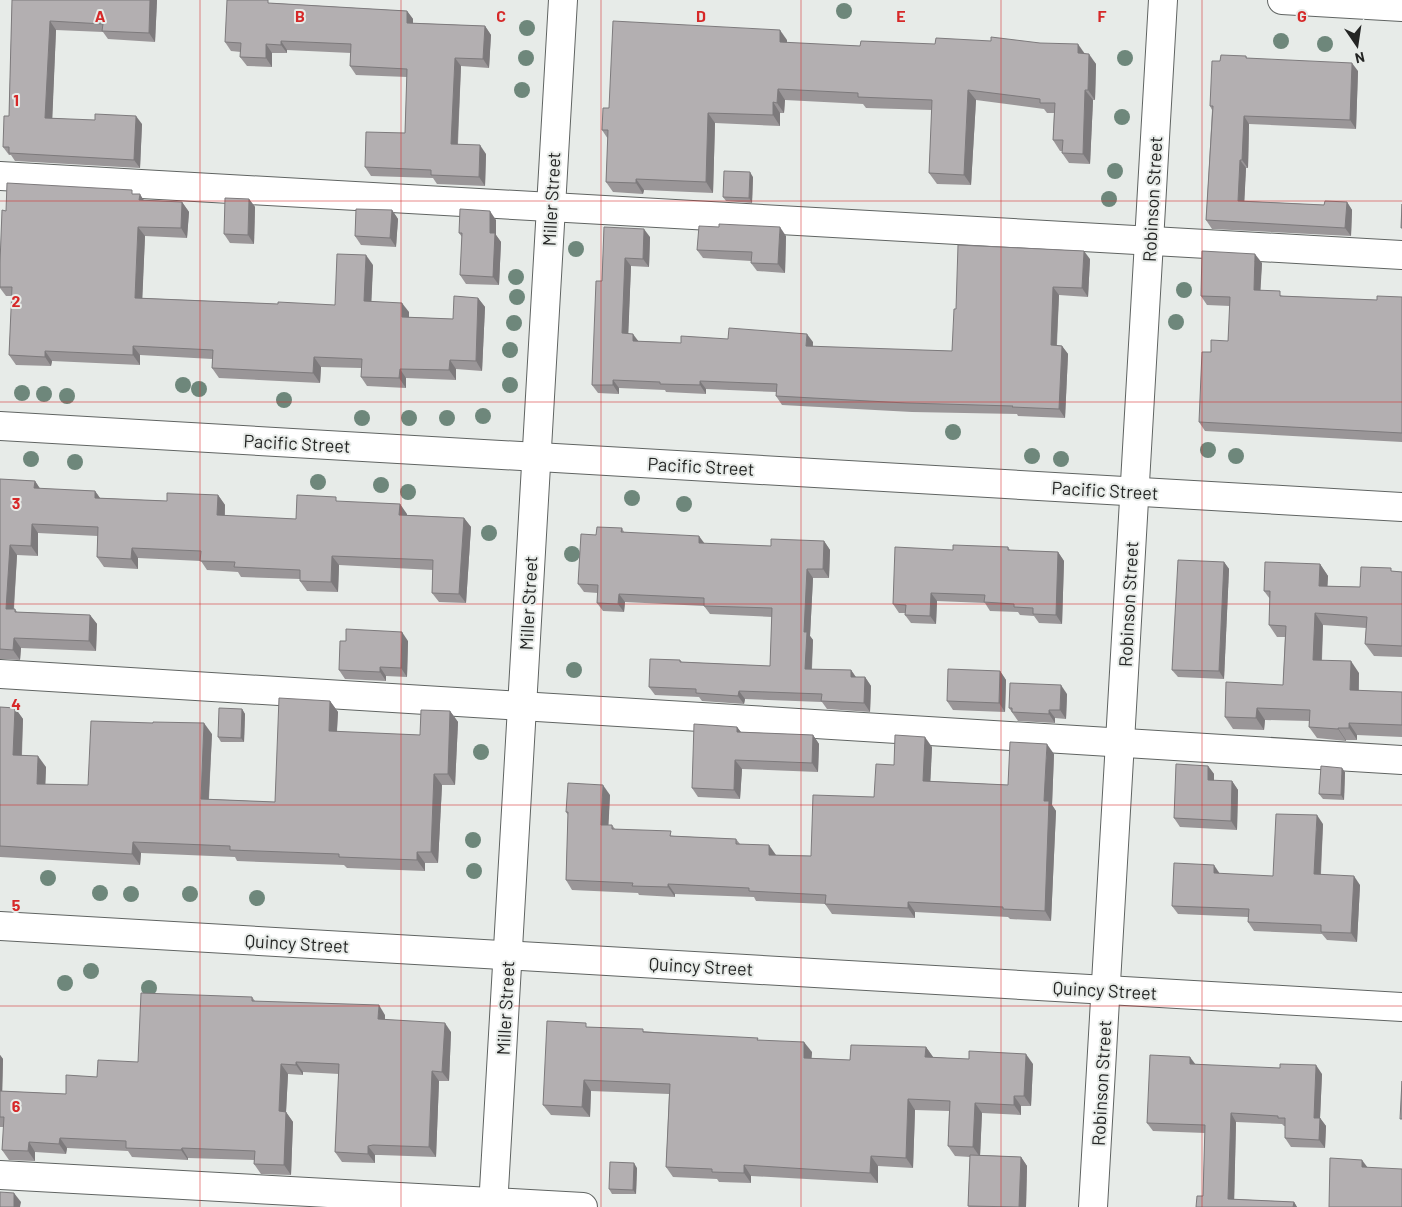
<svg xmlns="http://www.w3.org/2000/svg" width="1402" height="1207" font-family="Barlow,sans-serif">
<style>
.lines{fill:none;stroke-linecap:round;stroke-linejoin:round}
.minor-casing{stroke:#606462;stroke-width:30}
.minor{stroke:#fff;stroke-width:28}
.tree{fill:#6e877b}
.wall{fill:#9a9698}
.shaded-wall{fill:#7d7a7c}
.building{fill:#b3afb1;stroke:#7d7a7c}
.grid{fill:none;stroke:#d62828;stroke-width:1;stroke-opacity:0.55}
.labels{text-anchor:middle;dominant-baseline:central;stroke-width:4;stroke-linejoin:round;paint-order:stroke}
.street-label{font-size:18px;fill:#242524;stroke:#e7ebe8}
.grid-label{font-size:16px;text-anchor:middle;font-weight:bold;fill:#d62828;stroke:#e7ebe8;stroke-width:4;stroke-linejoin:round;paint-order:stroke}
</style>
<rect width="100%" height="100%" fill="#e7ebe8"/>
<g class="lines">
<defs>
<g id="minor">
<polyline points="1282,0 1402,7"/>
<polyline points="0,176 1402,255"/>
<polyline points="0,426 1402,507"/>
<polyline points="0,674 1402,760"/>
<polyline points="0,926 1402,1007"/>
<polyline points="0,1175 583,1207"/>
<polyline points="493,1207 563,0"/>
<polyline points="1093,1207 1163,0"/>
</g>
</defs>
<use href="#minor" class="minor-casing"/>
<use href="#minor" class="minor"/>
</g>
<g class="tree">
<circle cx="844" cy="11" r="8"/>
<circle cx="527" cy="28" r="8"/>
<circle cx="1281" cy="41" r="8"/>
<circle cx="1325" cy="44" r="8"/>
<circle cx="526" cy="58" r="8"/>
<circle cx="1125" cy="58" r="8"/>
<circle cx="522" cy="90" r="8"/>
<circle cx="1122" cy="117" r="8"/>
<circle cx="1115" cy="171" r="8"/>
<circle cx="1109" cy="199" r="8"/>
<circle cx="576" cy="249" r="8"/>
<circle cx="516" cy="277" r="8"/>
<circle cx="1184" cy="290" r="8"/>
<circle cx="517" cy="297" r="8"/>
<circle cx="1176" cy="322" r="8"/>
<circle cx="514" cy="323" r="8"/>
<circle cx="510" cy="350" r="8"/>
<circle cx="183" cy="385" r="8"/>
<circle cx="510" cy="385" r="8"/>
<circle cx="199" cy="389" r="8"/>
<circle cx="22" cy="393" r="8"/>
<circle cx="44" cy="394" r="8"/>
<circle cx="67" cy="396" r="8"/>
<circle cx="284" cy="400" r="8"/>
<circle cx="483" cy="416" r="8"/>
<circle cx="362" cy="418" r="8"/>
<circle cx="409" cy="418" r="8"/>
<circle cx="447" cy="418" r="8"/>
<circle cx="953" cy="432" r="8"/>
<circle cx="1208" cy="450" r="8"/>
<circle cx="1032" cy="456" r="8"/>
<circle cx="1236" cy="456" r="8"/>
<circle cx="31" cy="459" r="8"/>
<circle cx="1061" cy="459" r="8"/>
<circle cx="75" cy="462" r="8"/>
<circle cx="318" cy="482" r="8"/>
<circle cx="381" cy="485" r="8"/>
<circle cx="408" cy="492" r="8"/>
<circle cx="632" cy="498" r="8"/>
<circle cx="684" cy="504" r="8"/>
<circle cx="489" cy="533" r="8"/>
<circle cx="572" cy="554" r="8"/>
<circle cx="574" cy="670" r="8"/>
<circle cx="481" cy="752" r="8"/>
<circle cx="473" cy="840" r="8"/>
<circle cx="474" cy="871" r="8"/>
<circle cx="48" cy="878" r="8"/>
<circle cx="100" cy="893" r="8"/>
<circle cx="131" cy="894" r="8"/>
<circle cx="190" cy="894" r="8"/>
<circle cx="257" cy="898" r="8"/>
<circle cx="91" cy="971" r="8"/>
<circle cx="65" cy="983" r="8"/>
<circle cx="149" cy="988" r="8"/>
</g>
<g class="wall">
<polygon points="12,0 157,0 155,42 108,39 103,32 56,30 52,118 142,124 140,168 15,161 11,155 9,155 3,147 9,116"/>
<polygon points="272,3 407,11 413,19 413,23 485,26 491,35 489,68 461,66 458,144 486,154 485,186 437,184 433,178 371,176 365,167 405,133 407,77 356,75 350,66 351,53 287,50 287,53 272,53 272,67 247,66 240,57 241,52 231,51 225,42"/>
<polygon points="787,40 787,43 860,46 1085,53 1096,64 1095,100 1093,100 1090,164 1069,163 1062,153 1062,151 1060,151 1053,140 1054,113 1047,113 1044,109 976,100 971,185 937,184 929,173 932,110 866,108 863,104 785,100 784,113 780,113 780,126 715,123 713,193 644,190 643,194 613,192 606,182 608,139 602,130 609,108"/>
<polygon points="1246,56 1247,58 1358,71 1356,129 1249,124 1248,168 1246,168 1244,201 1324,205 1347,202 1352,210 1351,236 1212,229 1206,220 1212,110 1210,106 1220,61"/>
<polygon points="753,177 752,203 726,201 723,197"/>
<polygon points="135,194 144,200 182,202 189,212 187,238 145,236 142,298 278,304 335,305 373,265 371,301 409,312 409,317 453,319 478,298 485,307 482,371 456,369 456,380 406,378 406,388 367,386 361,377 361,368 321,367 320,383 219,378 212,368 212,359 140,355 140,365 52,361 51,366 16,365 9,355 12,296 6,296 0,288 0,263"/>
<polygon points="249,199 255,207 254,244 230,243 224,234"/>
<polygon points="392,210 398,219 396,247 361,245 355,236"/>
<polygon points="496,220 496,235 501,242 499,285 466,284 460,275 462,237 459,233"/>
<polygon points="604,227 650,237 649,267 631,266 628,333 638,341 681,343 813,342 813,347 952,351 956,309 1090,259 1088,297 1059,295 1057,345 1062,346 1068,354 1065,418 1018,416 1017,414 912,412 782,405 776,396 776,392 706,389 706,394 666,392 665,390 619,388 619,394 598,393 592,385 602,281"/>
<polygon points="786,236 785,273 757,271 751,263 751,261 703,258 697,250"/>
<polygon points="1262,263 1260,290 1283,296 1377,300 1402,297 1402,442 1205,431 1199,422 1211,352 1228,341 1230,306 1207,305 1201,296"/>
<polygon points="0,479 35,481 40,489 95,491 100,498 167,501 218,495 225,505 225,516 296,519 340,502 400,504 407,515 464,518 471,527 466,603 439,602 432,593 433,570 339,565 338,592 307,591 300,581 300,579 241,577 238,572 207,570 201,561 138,558 138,569 104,567 97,557 98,536 38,533 38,556 17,555 14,609 15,609 17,612 90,615 97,624 96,651 21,648 20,660 0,659"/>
<polygon points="622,528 624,532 705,544 771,546 824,541 830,550 829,578 813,578 810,636 813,640 812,669 851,670 856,677 865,677 871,686 870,712 827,709 822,702 745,699 744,704 702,701 699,697 655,695 649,687 680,660 682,662 770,666 772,617 710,614 704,606 625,602 624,612 603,611 597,603 598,593 584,592 578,584 596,535"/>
<polygon points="1008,547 1010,550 1058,552 1064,561 1062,624 1039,623 1034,616 1020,615 1018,612 990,611 985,603 937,601 936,624 911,623 905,615 905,613 899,613 893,604 953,550"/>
<polygon points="1224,562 1229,569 1224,679 1178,677 1172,670"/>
<polygon points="1320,564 1328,576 1327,586 1360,587 1393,571 1402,572 1402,657 1374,656 1365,644 1366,628 1323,625 1322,660 1359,673 1359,691 1402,692 1402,737 1357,735 1357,740 1346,740 1346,741 1317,738 1309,727 1309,721 1265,720 1264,730 1233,729 1225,717 1283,685 1285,637 1277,637 1269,625 1270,599 1264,591"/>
<polygon points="408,641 407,677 386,676 386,681 345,679 339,670"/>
<polygon points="1000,671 1006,680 1005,712 953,710 947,701"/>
<polygon points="1067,694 1066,719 1055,718 1055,723 1018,721 1009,708"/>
<polygon points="330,701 338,712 337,732 420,735 450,711 458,722 455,785 442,785 438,863 425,863 425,871 347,868 344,865 237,861 235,857 141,853 140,865 0,857 0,707 15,708 23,719 22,755 46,767 45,784 88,785 212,734 209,799 275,802"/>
<polygon points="242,709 245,714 244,742 221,742 218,737"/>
<polygon points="737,727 741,732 813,735 819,744 818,772 742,769 740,799 698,797 692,788"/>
<polygon points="932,747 930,781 1008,785 1054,754 1052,805 1056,811 1051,921 1010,919 1008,917 915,912 915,918 832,914 825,904 756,901 754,897 675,894 675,897 639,895 638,893 572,890 566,880 568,815 566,812 610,795 608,825 612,825 615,829 674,836 736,839 740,844 776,855 811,856 874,797 894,765"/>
<polygon points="1208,766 1214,774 1214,781 1232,781 1238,790 1237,830 1180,827 1174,818"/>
<polygon points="1345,772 1344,800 1323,799 1319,794"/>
<polygon points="1323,824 1321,874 1360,885 1357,942 1327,940 1322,934 1254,931 1248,922 1248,917 1178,914 1172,906 1220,874 1273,876"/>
<polygon points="252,997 255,1001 385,1015 385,1020 451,1032 449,1081 439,1081 436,1157 380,1155 375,1155 375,1163 342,1162 335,1152 339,1074 303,1072 303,1075 288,1074 286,1112 293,1122 291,1175 261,1174 254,1164 254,1160 188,1158 188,1160 132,1157 128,1151 67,1148 66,1154 35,1152 35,1161 9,1160 2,1150 4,1127 0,1127 0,1055 3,1059 2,1091 66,1094 97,1077 138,1062"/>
<polygon points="589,1027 759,1040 812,1052 811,1058 850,1060 926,1047 933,1057 1033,1064 1031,1106 1021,1106 1021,1115 982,1113 980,1155 1021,1157 1027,1166 1026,1207 969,1207 968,1206 970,1157 955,1156 948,1146 949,1111 915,1110 913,1168 878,1166 878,1183 751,1176 751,1183 719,1182 717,1179 673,1177 666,1167 669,1094 591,1091 590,1117 551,1115 543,1105"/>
<polygon points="1195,1064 1322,1074 1320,1118 1326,1126 1325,1148 1291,1147 1285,1138 1285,1126 1284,1126 1282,1124 1236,1122 1234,1199 1294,1202 1297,1207 1196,1207 1203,1196 1205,1133 1153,1131 1147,1123"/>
<polygon points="637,1168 636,1194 612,1194 609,1189"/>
</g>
<g class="shaded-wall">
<polygon points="150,0 157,0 155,42 149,33"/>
<polygon points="407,11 413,19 413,32 407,23"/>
<polygon points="50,21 56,30 52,126 45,118"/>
<polygon points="485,26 491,35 489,68 483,59"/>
<polygon points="780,30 787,40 787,53 780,42"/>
<polygon points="281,41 287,50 287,53 281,45"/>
<polygon points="266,44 272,53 272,67 266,58"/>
<polygon points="1078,44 1085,54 1078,53"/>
<polygon points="1089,54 1096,64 1095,100 1088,90"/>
<polygon points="455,58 461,66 457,153 451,144"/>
<polygon points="1352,63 1358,71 1356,129 1350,120"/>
<polygon points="778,89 785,100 784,113 777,103"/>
<polygon points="968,90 976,100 971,185 964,175"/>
<polygon points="1085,90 1093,100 1090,164 1083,154"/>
<polygon points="773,102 780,113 780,126 773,115"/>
<polygon points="708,113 715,123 713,193 706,182"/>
<polygon points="136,116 142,124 140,168 134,160"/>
<polygon points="1244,116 1249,124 1248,168 1242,160"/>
<polygon points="480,145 486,154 485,186 479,177"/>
<polygon points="1240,160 1246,168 1244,209 1238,201"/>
<polygon points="750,172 753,177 752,203 749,198"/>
<polygon points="636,179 644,190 643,194 636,183"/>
<polygon points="140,194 146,204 139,200"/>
<polygon points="249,199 255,207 254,244 248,235"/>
<polygon points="182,202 189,212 187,238 181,228"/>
<polygon points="1347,202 1352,210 1351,236 1345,228"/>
<polygon points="392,210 398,219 396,247 390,238"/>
<polygon points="490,211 496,220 496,235 501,242 499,285 493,277 490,233"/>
<polygon points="138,227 145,236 142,307 135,298"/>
<polygon points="780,227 786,236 785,273 778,264"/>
<polygon points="644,229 650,237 649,267 643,259"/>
<polygon points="1084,251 1090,259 1088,297 1082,288"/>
<polygon points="1255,254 1262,263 1260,299 1254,290"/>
<polygon points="366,255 373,265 371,311 364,301"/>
<polygon points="625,258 631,266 628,342 622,333"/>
<polygon points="1053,287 1059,295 1056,354 1051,345"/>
<polygon points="478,298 485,307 482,371 476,361"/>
<polygon points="402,303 409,312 409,326 402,317"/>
<polygon points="633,334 639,342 633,341"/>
<polygon points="807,334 813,342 812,355 806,346"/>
<polygon points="133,346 140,355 140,365 133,355"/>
<polygon points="1062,346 1068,354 1065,418 1059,409"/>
<polygon points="45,351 52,361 51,366 45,357"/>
<polygon points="314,357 321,367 320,383 313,373"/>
<polygon points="450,360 456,369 456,380 449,370"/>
<polygon points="400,369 406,378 406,388 399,378"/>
<polygon points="613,380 619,388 619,394 613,385"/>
<polygon points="700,381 706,389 706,394 700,385"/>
<polygon points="35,481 41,490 34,488"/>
<polygon points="95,491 102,501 95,498"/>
<polygon points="218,495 225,505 224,525 217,515"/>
<polygon points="400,504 407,514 406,525 399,515"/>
<polygon points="464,518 471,527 466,603 459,594"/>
<polygon points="32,524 38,533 38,556 31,546"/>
<polygon points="699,536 705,544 699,543"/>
<polygon points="824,541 830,550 829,578 823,569"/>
<polygon points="10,545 17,555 13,618 6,609"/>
<polygon points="132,548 138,558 138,569 131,559"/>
<polygon points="1058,552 1064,561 1062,624 1056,615"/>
<polygon points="332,556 339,565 338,592 331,582"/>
<polygon points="1224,562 1229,569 1224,679 1219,671"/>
<polygon points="1320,564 1328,576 1327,597 1319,586"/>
<polygon points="807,569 813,578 810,636 813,640 811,678 805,669 804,632"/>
<polygon points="931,593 937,601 936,624 930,616"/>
<polygon points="619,594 625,602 624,612 618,604"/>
<polygon points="1315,613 1323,625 1321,671 1313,660"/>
<polygon points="90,615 97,624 96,651 89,641"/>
<polygon points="402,632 408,641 407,677 401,668"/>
<polygon points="14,638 21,648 20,660 13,650"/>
<polygon points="1351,661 1359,673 1358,702 1350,690"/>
<polygon points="380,667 386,676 386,681 380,672"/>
<polygon points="851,670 857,679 851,677"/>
<polygon points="1000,671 1006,680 1005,712 999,703"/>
<polygon points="865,677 871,686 870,712 864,703"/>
<polygon points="1061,685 1067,694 1066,719 1060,710"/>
<polygon points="739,691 745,699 744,704 738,696"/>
<polygon points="330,701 338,712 336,743 329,731"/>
<polygon points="15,708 23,719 21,766 13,755"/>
<polygon points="1257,708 1265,720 1264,730 1256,718"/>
<polygon points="242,709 245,714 244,742 241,738"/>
<polygon points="1049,710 1055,718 1055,723 1049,714"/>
<polygon points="450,711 458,722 455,785 448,774"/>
<polygon points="204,723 212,734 208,810 201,799"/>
<polygon points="1349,723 1357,735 1357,740 1349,728"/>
<polygon points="737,727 743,735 737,732"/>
<polygon points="1338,728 1346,740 1346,741 1338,729"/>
<polygon points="813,735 819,744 818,772 812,763"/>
<polygon points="925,737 932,747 930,790 923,781"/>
<polygon points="1047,744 1054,754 1052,805 1056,811 1051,921 1045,911 1044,801"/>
<polygon points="38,756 46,767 45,795 37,784"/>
<polygon points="735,760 742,769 740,799 734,790"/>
<polygon points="1208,766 1214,774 1214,789 1208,780"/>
<polygon points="1342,768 1345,772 1344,800 1341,795"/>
<polygon points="434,774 442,785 438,863 431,852"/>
<polygon points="1232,781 1238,790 1237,830 1231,821"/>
<polygon points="603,785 610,795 608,835 601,825"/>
<polygon points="1317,815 1323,824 1320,883 1314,874"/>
<polygon points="133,842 141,853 140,865 132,854"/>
<polygon points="769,845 776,855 769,855"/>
<polygon points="417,852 425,863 425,871 417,860"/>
<polygon points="1214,865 1220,874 1214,873"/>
<polygon points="1354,876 1360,885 1357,942 1351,933"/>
<polygon points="668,884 675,894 675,897 668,887"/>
<polygon points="908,902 915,912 915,918 908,908"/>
<polygon points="379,1005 385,1015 385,1029 378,1019"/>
<polygon points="445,1023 451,1032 449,1081 442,1072"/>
<polygon points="804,1042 812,1052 811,1068 804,1058"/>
<polygon points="926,1047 933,1057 932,1067 925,1057"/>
<polygon points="1026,1054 1033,1064 1031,1106 1024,1096"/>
<polygon points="0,1055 3,1059 2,1101 0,1099"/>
<polygon points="1190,1057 1196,1065 1190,1064"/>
<polygon points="296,1062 303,1072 303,1075 296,1065"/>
<polygon points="281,1064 288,1074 286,1112 293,1122 291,1175 284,1165 279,1111"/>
<polygon points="1316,1065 1322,1074 1320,1118 1326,1126 1325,1148 1319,1140 1314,1118"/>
<polygon points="432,1071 439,1081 436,1157 429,1147"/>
<polygon points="584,1080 591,1091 590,1117 582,1107"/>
<polygon points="1014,1096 1021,1106 1021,1115 1014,1105"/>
<polygon points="908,1099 915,1110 913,1168 906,1158"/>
<polygon points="975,1103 982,1113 980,1157 973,1147"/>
<polygon points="1231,1113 1236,1122 1234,1207 1228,1199"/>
<polygon points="60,1138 67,1148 66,1154 59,1144"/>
<polygon points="29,1142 35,1152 35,1161 28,1151"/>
<polygon points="368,1146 375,1155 375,1163 368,1154"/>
<polygon points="182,1148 188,1158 188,1160 181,1150"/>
<polygon points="871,1156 878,1166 878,1183 870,1173"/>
<polygon points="1021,1157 1027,1166 1026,1207 1019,1207"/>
<polygon points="1362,1160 1368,1168 1362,1167"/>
<polygon points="634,1163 637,1168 636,1194 633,1190"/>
<polygon points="744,1165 751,1176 751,1183 744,1173"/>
<polygon points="14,1193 21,1202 20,1207 14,1207"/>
<polygon points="1294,1202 1297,1207 1293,1207"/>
</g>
<g class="building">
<polygon points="12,0 150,0 149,33 102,31 103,24 50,21 45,118 95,120 95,114 136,116 134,160 9,153 9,147 3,147 4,116 9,116"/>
<polygon points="227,0 268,0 268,3 407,11 407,23 485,26 483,59 455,58 451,144 480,145 479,177 431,175 431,170 365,167 366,132 405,133 407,69 350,66 351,44 281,41 281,45 266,44 266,58 240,57 241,43 225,42"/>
<polygon points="613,21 780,30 780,42 860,46 861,41 935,44 936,38 991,41 991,37 1040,43 1078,44 1078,53 1089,54 1088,90 1085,90 1083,154 1062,153 1063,140 1053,140 1055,103 1040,103 1040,99 968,90 964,175 929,173 932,100 858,97 858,93 778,89 777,103 773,102 773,115 708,113 706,182 636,179 636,183 606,182 608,130 602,130 603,108 609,108"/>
<polygon points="1221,55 1246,56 1246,58 1352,63 1350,120 1244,116 1242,160 1240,160 1238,201 1324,205 1325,201 1347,202 1345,228 1206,220 1213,106 1210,106 1212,61 1220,61"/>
<polygon points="724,171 750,172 749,198 723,197"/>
<polygon points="7,183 132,190 132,194 140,194 139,200 182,202 181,228 138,227 135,298 278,304 278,302 335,305 337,254 366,255 364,301 402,303 402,317 453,319 454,296 478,298 476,361 450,360 449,370 400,369 399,378 361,377 362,359 314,357 313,373 212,368 213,350 133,346 133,355 45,351 45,357 9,355 12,287 0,287 0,263 2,210 6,211"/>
<polygon points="225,198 249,199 248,235 224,234"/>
<polygon points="1402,204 1402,228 1401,228"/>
<polygon points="356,209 392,210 390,238 355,236"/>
<polygon points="460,209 490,211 490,233 495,233 493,277 460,275 462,233 459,233"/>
<polygon points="719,224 780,227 778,264 751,263 752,252 697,250 699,226 719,227"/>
<polygon points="604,227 644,229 643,259 625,258 622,333 633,334 633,341 681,343 681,336 728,339 729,328 807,334 806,346 952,351 954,309 956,309 958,245 1084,251 1082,288 1053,287 1051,345 1062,346 1059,409 1012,407 1013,406 906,403 776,396 777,384 700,381 700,385 660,384 660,382 613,380 613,385 592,385 596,281 602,281"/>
<polygon points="1202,251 1255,254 1254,290 1280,291 1280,296 1377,300 1377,296 1402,297 1402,433 1199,422 1202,352 1211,352 1211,340 1228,341 1230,297 1201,296"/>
<polygon points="0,479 35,481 34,488 95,491 95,498 167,501 167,493 218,495 217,515 296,519 297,495 336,497 336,501 400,504 399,515 464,518 459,594 432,593 433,560 332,556 331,582 300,581 300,570 234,567 235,562 200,561 201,551 132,548 131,559 97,557 98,527 32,524 31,546 10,545 6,609 15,609 15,612 90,615 89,641 14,638 13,650 0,649"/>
<polygon points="597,527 622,528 621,532 699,536 699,543 771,546 771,539 824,541 823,569 807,569 804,632 807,632 805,669 851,670 851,677 865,677 864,703 821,701 822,694 739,691 738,696 696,693 696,689 649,687 650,659 680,660 680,662 770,666 772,608 704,606 704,598 619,594 618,604 597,603 598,585 578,584 581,534 596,535"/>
<polygon points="953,545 1008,547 1008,550 1058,552 1056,615 1033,614 1033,608 1014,607 1014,604 984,602 985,595 931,593 930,616 905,615 906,605 893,604 895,547 953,550"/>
<polygon points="1178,560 1224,562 1219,671 1172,670"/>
<polygon points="1265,562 1320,564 1319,586 1360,587 1361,567 1391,568 1391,571 1402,572 1402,646 1365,644 1367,617 1315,613 1313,660 1351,661 1350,690 1402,692 1402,725 1349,723 1349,728 1338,728 1338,729 1309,727 1310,710 1257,708 1256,718 1225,717 1226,682 1283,685 1286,626 1269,625 1270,591 1264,591"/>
<polygon points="346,629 402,632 401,668 380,667 380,672 339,670 340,641 346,641"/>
<polygon points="948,669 1000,671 999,703 947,701"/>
<polygon points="1010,683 1061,685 1060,710 1049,710 1049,714 1012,712 1012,708 1009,708"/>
<polygon points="279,698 330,701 329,731 420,735 421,710 450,711 448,774 434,774 431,852 417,852 417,860 339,857 339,854 230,850 230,846 133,842 132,854 0,846 0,707 15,708 13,755 38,756 37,784 88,785 91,721 153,723 153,722 204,723 201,799 275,802"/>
<polygon points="219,708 242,709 241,738 218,737"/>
<polygon points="694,724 737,727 737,732 813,735 812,763 735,760 734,790 692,788"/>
<polygon points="895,735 925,737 923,781 1008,785 1010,742 1047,744 1044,801 1049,801 1045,911 1003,909 1003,907 908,902 908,908 825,904 826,895 749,891 749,888 668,884 668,887 632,886 633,883 566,880 568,812 566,812 568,783 603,785 601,825 612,825 612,829 671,831 670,836 736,839 736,844 769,845 769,855 811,856 813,795 874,797 876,764 894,765"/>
<polygon points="1176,764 1208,766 1208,780 1232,781 1231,821 1174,818"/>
<polygon points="1321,766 1342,768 1341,795 1319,794"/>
<polygon points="1276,814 1317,815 1314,874 1354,876 1351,933 1321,932 1321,925 1248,922 1249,909 1172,906 1174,863 1214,865 1214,873 1273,876"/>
<polygon points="141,993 252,997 252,1001 379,1005 378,1019 445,1023 442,1072 432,1071 429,1147 373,1145 368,1146 368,1154 335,1152 339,1064 296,1062 296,1065 281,1064 279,1111 286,1112 284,1165 254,1164 255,1151 182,1148 181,1150 126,1148 126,1141 60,1138 59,1144 29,1142 28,1151 2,1150 4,1117 0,1117 0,1091 66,1094 66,1075 97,1077 98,1060 138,1062"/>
<polygon points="547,1021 586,1023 586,1027 643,1029 643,1032 758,1038 757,1040 804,1042 804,1058 850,1060 851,1045 926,1047 925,1057 969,1059 969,1051 1026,1054 1024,1096 1014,1096 1014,1105 975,1103 973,1147 948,1146 950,1101 908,1099 906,1158 871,1156 870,1173 744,1165 744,1173 712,1172 712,1169 666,1167 670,1084 584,1080 582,1107 543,1105"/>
<polygon points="1150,1055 1190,1057 1190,1064 1280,1068 1280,1064 1316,1065 1314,1118 1320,1118 1319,1140 1285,1138 1285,1118 1278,1118 1278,1116 1231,1113 1228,1199 1294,1202 1293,1207 1196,1207 1197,1196 1203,1196 1205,1125 1147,1123"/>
<polygon points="1402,1081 1402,1119 1400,1119"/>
<polygon points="970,1155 1021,1157 1019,1207 968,1206"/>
<polygon points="1330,1158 1362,1160 1362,1167 1402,1169 1402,1207 1329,1207"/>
<polygon points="610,1162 634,1163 633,1190 609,1189"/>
<polygon points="0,1192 14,1193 14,1207 0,1207"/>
</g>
<path class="grid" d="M200,0V1207M401,0V1207M601,0V1207M801,0V1207M1001,0V1207M1202,0V1207M0,201H1402M0,402H1402M0,604H1402M0,805H1402M0,1006H1402"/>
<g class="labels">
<g class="street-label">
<text transform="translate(551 199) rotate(-87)">Miller Street</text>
<text transform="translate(1152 199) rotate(-87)">Robinson Street</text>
<text transform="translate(297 443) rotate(3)">Pacific Street</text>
<text transform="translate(701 466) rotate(3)">Pacific Street</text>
<text transform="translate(1105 490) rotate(3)">Pacific Street</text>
<text transform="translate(528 603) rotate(-87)">Miller Street</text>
<text transform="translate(1128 604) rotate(-87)">Robinson Street</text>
<text transform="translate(297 943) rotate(3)">Quincy Street</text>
<text transform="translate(701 966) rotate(3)">Quincy Street</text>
<text transform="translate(1105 990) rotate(3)">Quincy Street</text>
<text transform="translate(505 1008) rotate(-87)">Miller Street</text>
<text transform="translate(1101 1083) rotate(-87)">Robinson Street</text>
</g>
</g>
<g class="grid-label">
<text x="100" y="22">A</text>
<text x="300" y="22">B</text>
<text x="501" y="22">C</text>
<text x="701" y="22">D</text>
<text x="901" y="22">E</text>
<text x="1102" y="22">F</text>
<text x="1302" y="22">G</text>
<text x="16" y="106">1</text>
<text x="16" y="307">2</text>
<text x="16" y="509">3</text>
<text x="16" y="710">4</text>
<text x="16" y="911">5</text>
<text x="16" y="1112">6</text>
</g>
<g transform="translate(1357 45) rotate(167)" stroke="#e7ebe8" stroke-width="4" paint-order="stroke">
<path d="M0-4L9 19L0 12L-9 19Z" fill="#242524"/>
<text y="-8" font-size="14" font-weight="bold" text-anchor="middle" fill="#242524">N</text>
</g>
</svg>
